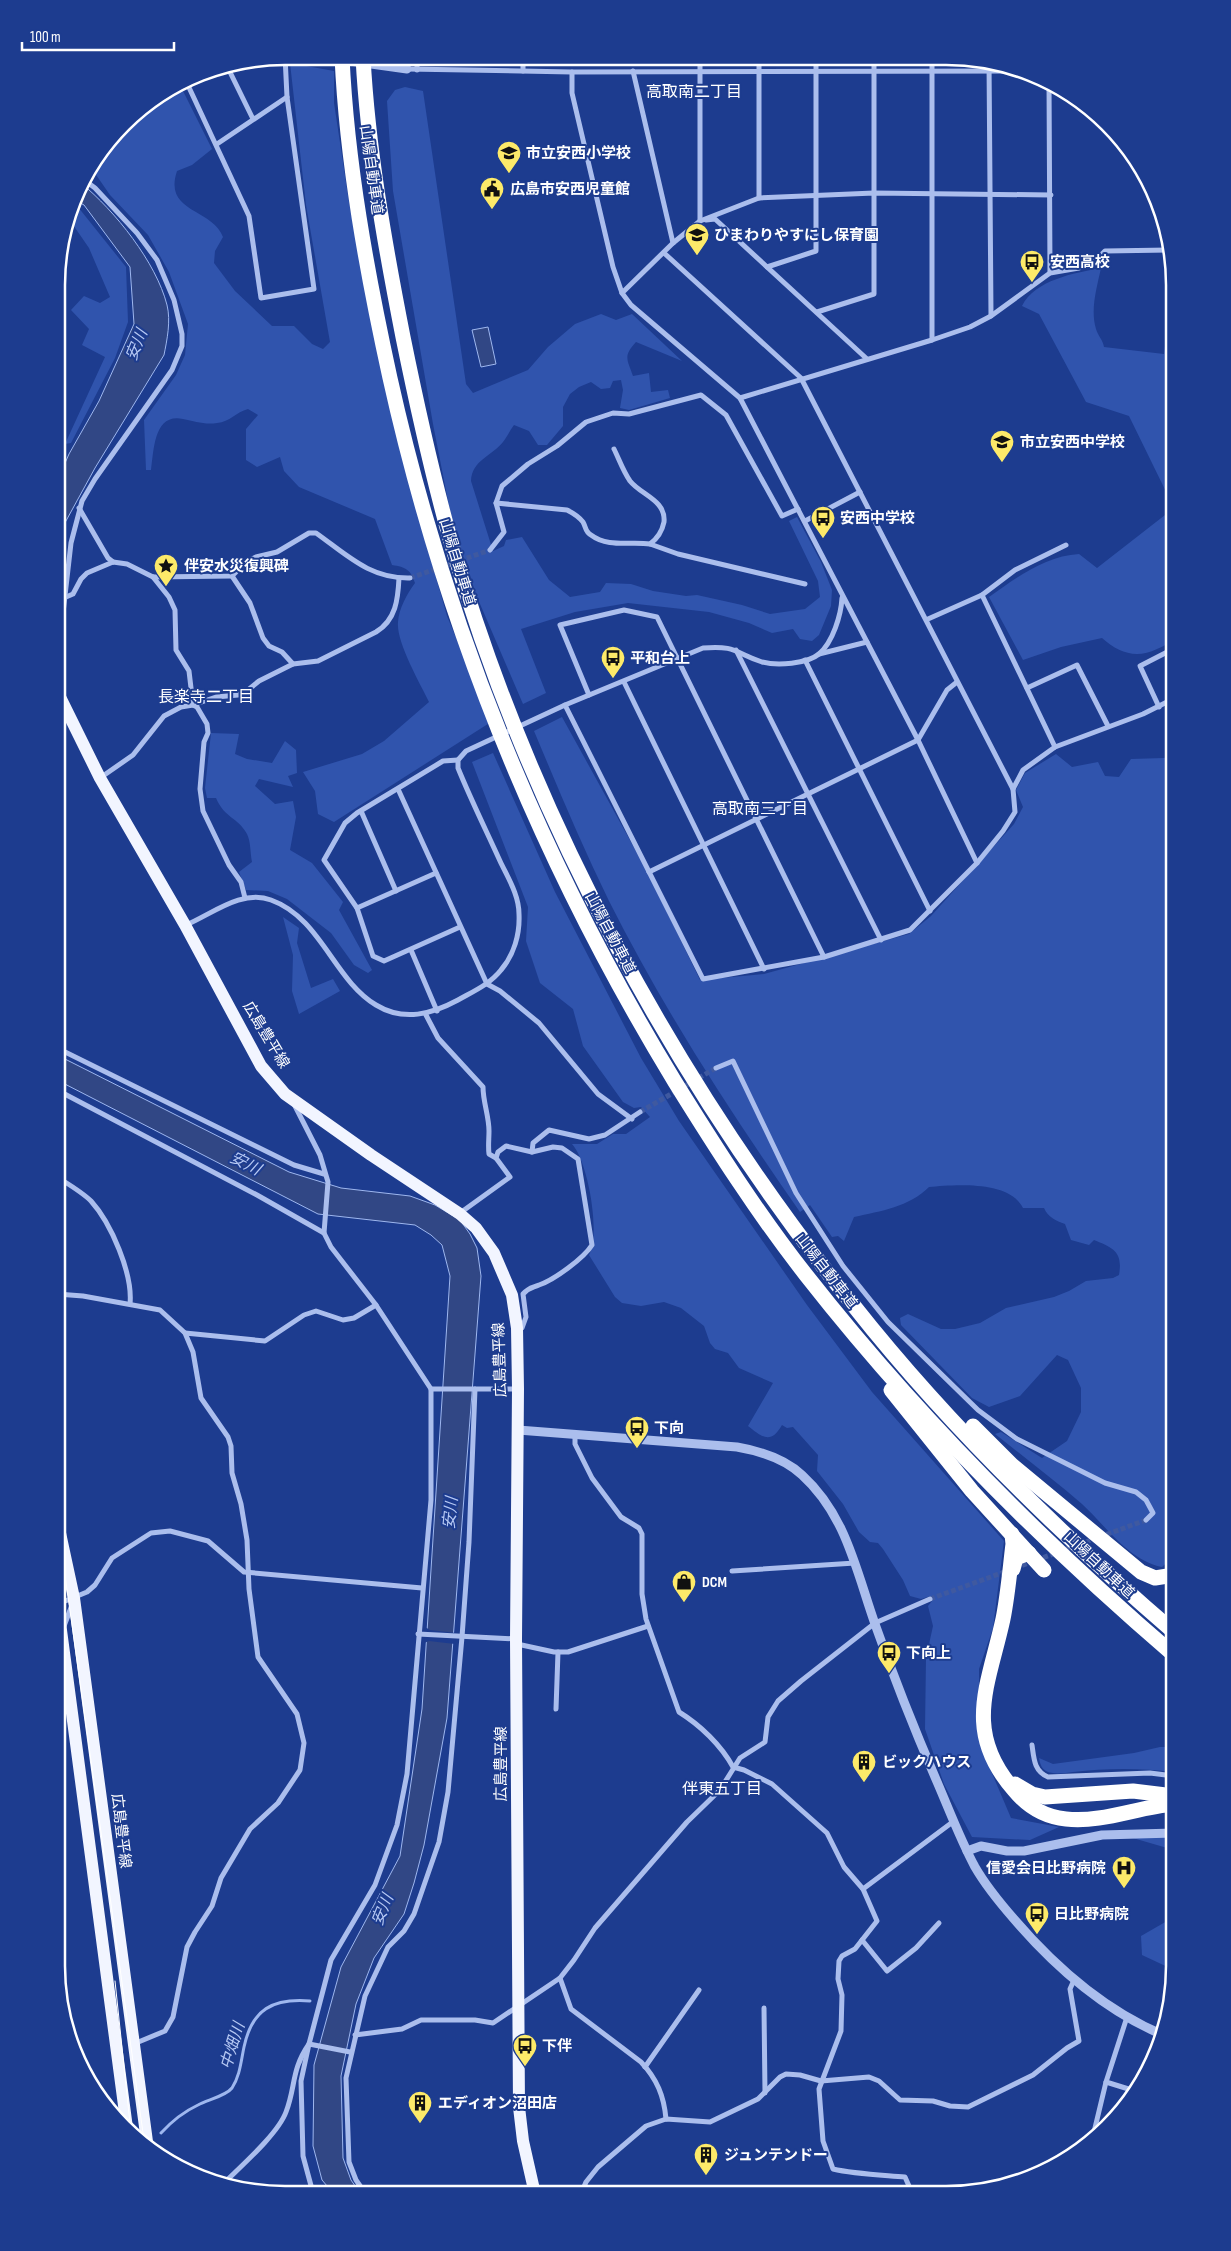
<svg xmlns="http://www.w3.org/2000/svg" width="1231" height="2251" font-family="'Sofia Sans Condensed','Noto Sans JP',sans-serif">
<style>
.green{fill:#3054ad}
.water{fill:#314785;stroke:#9eb7ef}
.pier{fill:#1d3c8f}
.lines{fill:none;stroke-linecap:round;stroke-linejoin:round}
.stream{stroke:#9eb7ef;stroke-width:3}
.minor-tunnel{stroke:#3f59a0;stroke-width:5;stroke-dasharray:5 2.5;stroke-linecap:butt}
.minor{stroke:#abbeed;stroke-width:5}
.tertiary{stroke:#abbeed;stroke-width:9}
.primary{stroke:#f2f5ff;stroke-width:12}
.motorway{stroke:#fff;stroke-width:15}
.tram{stroke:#fff;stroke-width:1}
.labels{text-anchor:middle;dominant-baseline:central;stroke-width:4;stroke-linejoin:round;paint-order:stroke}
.poi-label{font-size:15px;font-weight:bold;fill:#fff;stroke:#1d3c8f;text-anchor:start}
.street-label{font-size:15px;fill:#fff;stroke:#1d3c8f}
.neighbourhood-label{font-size:16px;fill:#fff;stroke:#1d3c8f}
.water-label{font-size:16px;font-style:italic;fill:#b7c9f4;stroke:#1d3c8f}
.rim{fill:none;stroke:#fff;stroke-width:2.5}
</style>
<rect width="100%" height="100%" fill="#1d3c8f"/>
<g class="green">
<path d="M290,63L334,71V103L349,202L377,344L414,500L447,616L491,722L334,822L318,814L315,791L303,772L362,754L384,741L429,702C420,683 396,642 398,622C399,608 407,594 415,583C411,570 406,567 392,565L375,519L299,487L284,471L280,457L257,467L246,460V429L258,415L248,409C236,412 230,422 217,423C204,425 195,421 183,419C154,413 154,449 151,470H146L144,420L176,375L185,355L188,324L169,272L148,235L110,195L92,169L134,113L180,85L212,149L192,165L177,171C163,213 212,208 223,237L215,251L214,263L235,291L272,326H294L312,344L323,349L330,342L306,205Z"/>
<path d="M405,87L423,91L466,384L473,393L528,370L548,347L575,324L601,314L616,320L632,314L682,361L636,342C623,356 627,359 633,376L649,373L651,392L668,390L670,398L629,410L620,408L623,390L621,380L613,381L610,388L601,389L591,382L579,387L570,394L563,407V426L547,445H538L529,431L514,425C510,430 507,437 503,442C492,456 472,460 471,481L493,551L504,546L506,540L522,537L549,580L570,597L600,592L606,583L631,584L653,591L686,596L697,595L742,605L770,614L805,609L820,597L818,581L789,521L797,517L821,562L832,590L831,606L819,635L812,641L800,639L793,629L772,633L749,623L709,612L628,603L575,612L521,629L546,693L523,704L465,569L449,506L433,424L393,191L387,101L395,90Z"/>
<polygon points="74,205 78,207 126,267 128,322 115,358 71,443 65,444 105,357 82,345 89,329 71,310 84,296 100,303 110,297 89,248 69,219"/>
<path d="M1171,264L1175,285V638C1170,643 1164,646 1157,649C1136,659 1119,653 1102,638L1061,647L1023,660L989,597C1016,578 1045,556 1079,554L1097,568L1174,508L1129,416L1086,402L1039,314L1022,306C1035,280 1074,273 1101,268C1097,287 1090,310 1096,329C1098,336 1103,340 1104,347L1164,354L1173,283L1169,269Z"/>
<path d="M1175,699L1174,1556L1162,1567C1128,1560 1106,1526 1082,1504C1054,1480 1024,1457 995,1434L1001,1432L1042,1458L1067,1441L1081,1412V1388L1068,1360L1057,1355L1020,1396L989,1407L972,1398L901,1325L900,1318L908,1314L941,1329H955L980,1323L1006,1308L1054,1297L1069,1291L1086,1281L1113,1278L1119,1275C1123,1252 1114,1248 1094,1240L1089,1245L1071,1240L1065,1224C1056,1221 1048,1217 1044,1208H1023C1009,1180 954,1185 929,1187C909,1207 881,1211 854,1217L844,1241L838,1236L832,1237L810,1205L800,1212C730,1112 664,1010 609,901C582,846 558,788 534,731L562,717L647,871L700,980L764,974L909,934L931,916L1014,824L1023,807L1016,790L1025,773L1056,754L1072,767L1098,762L1105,776L1119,777L1131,759L1164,758L1170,756L1174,734L1167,708Z"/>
<path d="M211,733L239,734L235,754L247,759L272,763L285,741L296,750L297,773L288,776L293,787L259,779L255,786L275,804L293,801L296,817L290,850L312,863L343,902L339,910L372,970L368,973L354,965L331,933L287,899L268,891L246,890L239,872L252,862C250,853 251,842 247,834C237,816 225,819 216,798H207L205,788Z"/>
<path d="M493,753L555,892L641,1058L679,1121L807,1305L872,1392L1004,1541L993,1628L979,1669V1731L991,1771L1011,1818L1059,1827L1030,1840L972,1837L944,1784L925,1729L926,1658L933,1626L928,1606L932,1601L931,1596L921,1599L910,1596L903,1580L883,1549L878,1543L870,1542L859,1532L843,1504L817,1471L818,1455L793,1427L787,1428L782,1425C771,1444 763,1438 748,1426L773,1383L739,1368L728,1353L715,1349L710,1343L704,1326L681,1308L664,1302L641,1306L622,1303L615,1297L589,1255C601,1235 588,1161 572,1144H597L613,1134H626L650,1117L641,1107L634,1108L623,1102L583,1046L573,1009L540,983L526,941L528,907L472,762Z"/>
<polygon points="283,917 299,928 297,943 311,988 333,979 340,991 299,1014 292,991 293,955"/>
<path d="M1160,1747H1165L1174,1772C1141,1768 1106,1768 1073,1772C1065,1773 1053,1775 1046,1771C1041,1768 1040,1763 1039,1758L1053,1764L1134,1753Z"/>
<polygon points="1126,1836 1174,1836 1174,1850"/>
<polygon points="1174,1917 1174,1970 1142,1955 1141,1936"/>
</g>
<g class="water">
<path d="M81,183C115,211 156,262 167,305C171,321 167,340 164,355L95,468L61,530L58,541V479L69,454L99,401L134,324L130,267L84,205L75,200Z"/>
<polygon points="488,327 496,364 481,367 472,330"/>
<polygon points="57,1055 289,1172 341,1188 410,1196 435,1205 460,1220 470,1234 477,1248 481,1276 447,1718 424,1845 414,1883 404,1914 374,1958 356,2004 341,2076 343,2158 351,2180 360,2193 333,2193 322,2180 313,2146 314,2065 341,1967 400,1856 422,1709 450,1276 442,1245 431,1235 415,1225 318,1214 57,1080"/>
</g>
<polygon class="pier" points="425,1627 430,1630 456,1633 455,1644 429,1641 424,1643"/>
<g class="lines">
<path class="stream" d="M161,2133C172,2121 183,2112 198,2105C207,2100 226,2096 232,2088C240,2076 241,2061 244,2047C252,2009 273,1998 310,2001"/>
<g class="minor-tunnel">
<polyline points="410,578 490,550"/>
<polyline points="640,1112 716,1068"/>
<polyline points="1015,1568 1146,1520"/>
<polyline points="930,1599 1007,1571"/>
</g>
<g class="minor">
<polyline points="523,58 523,71"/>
<polyline points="759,59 759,198"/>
<polyline points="989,61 991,316"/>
<polyline points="228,68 253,119"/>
<polyline points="407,69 572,72 1020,71"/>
<polyline points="417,70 417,57"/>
<polyline points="633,71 673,243"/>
<polyline points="572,72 572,93 613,267 622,293 631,305 740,398 918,740 977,863"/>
<polyline points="186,81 249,216 261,298 314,289 287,97 285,56"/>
<polyline points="1049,81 1050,273"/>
<polyline points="217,144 287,97"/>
<polyline points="706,220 715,219 867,359"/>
<polyline points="700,221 700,59"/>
<polyline points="664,253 801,378 1013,789"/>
<polyline points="767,267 816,251 816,60"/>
<polyline points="622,293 673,243 700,221 759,198 874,193 1051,195"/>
<polyline points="817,312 874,294 874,60"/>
<polyline points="932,340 932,60"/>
<polyline points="740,398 932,340 970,327 991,316 1050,273 1079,268 1096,260 1105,251 1169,250"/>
<path d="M496,503L567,510C573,513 579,517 583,522C586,527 585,532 591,535C608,548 631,541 650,544C658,538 662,532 664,522C666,500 641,495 630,481C623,471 619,459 614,449"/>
<polyline points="79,508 108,558 113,562"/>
<polyline points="805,521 860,492"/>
<polyline points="650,544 678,554 805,584"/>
<polyline points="490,550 504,532 496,503 502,486 528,464 557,446 586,422 613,413 629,414 701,395 726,415 782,516 798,509"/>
<polyline points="232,576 250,603 263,638 269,646 282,652 293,664"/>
<path d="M153,577L169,597L175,610L176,650L189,671L193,705L216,697L238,695L248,690L259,681L293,664L318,661L376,632C396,620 398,599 399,578"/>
<polyline points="982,595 1055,747"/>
<path d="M66,597L73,594L81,579L87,573L113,562L127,564L153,577L232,576L246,562L256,557L277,552L309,533H316C347,555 370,579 410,578"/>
<polyline points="928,619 982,595 1015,570 1066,545"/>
<polyline points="736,650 881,940"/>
<polyline points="819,654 867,642"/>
<polyline points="58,657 71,543 82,501 95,479 172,370 182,346 182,334 174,300 157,260 137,233 95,188 83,179"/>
<polyline points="805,660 930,911"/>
<polyline points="624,682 764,969"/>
<polyline points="1027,688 1077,665 1108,726"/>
<polyline points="589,695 560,625 624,610 657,617 824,957"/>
<polyline points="565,705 703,979 824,957 910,930 977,863 1003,831 1015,812 1013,789 1023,770 1055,747 1143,714 1175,698"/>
<polyline points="1159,707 1140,666 1175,648"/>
<polyline points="458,760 443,761 357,813 345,823 324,860 357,908 373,956 384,961 460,927"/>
<polyline points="100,778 133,755 164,716 181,707 193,705 197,707 207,724 208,733 204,742 200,789 203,811 229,865 241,882 245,898"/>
<polyline points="398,789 487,984 500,991 539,1023 598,1094 632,1119"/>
<polyline points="361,811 396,891"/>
<polyline points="649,872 918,740 947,690 957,682"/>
<polyline points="357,908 436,873"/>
<path d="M186,925C212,914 242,889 271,900C321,918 334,980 376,1005C404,1022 432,1014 458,1000C474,991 490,984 501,970C514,955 520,934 519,914C519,895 508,878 500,861C486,830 471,800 458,768V760L466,751L565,705L703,648C736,645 735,653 762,662C777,666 807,664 819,654C833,642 841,615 842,598"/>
<polyline points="411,950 437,1011"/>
<path d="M426,1015L438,1038L483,1087C483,1102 489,1116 489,1131C489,1139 488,1146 489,1154L496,1158"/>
<polyline points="57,1048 294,1165 324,1174"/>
<polyline points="716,1068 733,1061 796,1193 843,1266 888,1322 978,1410 1017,1439 1105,1483 1136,1492 1146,1500 1153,1513 1146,1520"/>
<polyline points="57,1090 257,1195 324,1233 331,1247 376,1305 431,1389 431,1500 407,1774 397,1825 375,1885 331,1960 309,2044 301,2081 303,2156 313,2193"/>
<polyline points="295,1106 320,1155 328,1182 324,1233"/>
<polyline points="532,1152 533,1143 549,1130 589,1139 605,1135 640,1112"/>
<path d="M57,1177C68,1184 82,1192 91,1201C111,1223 133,1274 130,1304"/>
<path d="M460,1213L510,1177L496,1158L498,1152L506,1146L532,1152L553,1147L562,1148L578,1159L592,1245C584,1258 554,1280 539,1285C532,1288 529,1287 523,1294L526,1317L522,1328H518"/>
<polyline points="57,1294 83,1296 160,1310 185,1333 193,1352 201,1398 228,1437 231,1446 232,1473 241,1504 247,1540 249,1589 258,1657 297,1714 304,1743 300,1770 278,1803 250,1829 221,1878 212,1906 195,1932 187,1947 173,2017 165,2031 136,2043"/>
<polyline points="185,1333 265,1341 304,1315 316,1311 343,1320 354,1318 376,1305"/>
<polyline points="431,1389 518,1389"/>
<path d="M575,1435V1444L592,1478L621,1517L639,1528L642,1534V1594L646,1619L679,1712C700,1725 721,1745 733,1767L744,1770L772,1784L827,1833L844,1867L863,1889L877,1921L855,1949L842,1956L839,1961L838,1979L842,1995L841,2031L819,2089L823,2141L833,2169C854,2174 882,2175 905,2177L913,2195"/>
<polyline points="732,1571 855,1563"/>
<polyline points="58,1604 87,1592 95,1585 112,1558 126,1549 151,1533 170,1531 208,1541 244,1572 422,1588"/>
<polyline points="64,1626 72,1605"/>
<polyline points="418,1634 516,1639"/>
<polyline points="517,1644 554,1652 568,1652 648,1626"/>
<polyline points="556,1709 558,1652"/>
<path d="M1032,1745C1034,1759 1034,1771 1048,1777L1150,1773L1174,1776"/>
<polyline points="863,1889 954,1821"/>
<polyline points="862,1940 887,1971 916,1948 939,1923"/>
<path d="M560,1978L571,2009L641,2062C657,2079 664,2096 666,2119"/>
<polyline points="764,2008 765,2093"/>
<polyline points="355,2035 402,2029 421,2020 475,2020 493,2023 560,1978 574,1960 595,1928 687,1822 720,1790 740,1758 765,1742 768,1717 778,1701 801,1681 875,1623 930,1599"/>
<polyline points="645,2067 699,1990"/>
<polyline points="1106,2082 1135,2091"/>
<polyline points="117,2118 121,2109"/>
<polyline points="1099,2133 1094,2132 1106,2082 1127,2017"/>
<path d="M223,2184C240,2167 278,2134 286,2112C296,2086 291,2070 309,2044L350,2052"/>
<polyline points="365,2193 356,2180 349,2162 346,2078 365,1996 388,1947 404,1931 414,1914 439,1842 448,1792 462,1637 469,1542 475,1389"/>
<polyline points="581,2194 586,2182 598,2167 646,2126 666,2119 710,2122 758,2099 780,2077 786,2074 800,2075 821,2081 869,2077 879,2081 900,2100 933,2101 950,2106 968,2107 1033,2075 1067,2048 1079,2041 1070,1989 1074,1980"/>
</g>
<g class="tertiary">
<polyline points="314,56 407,69"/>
<path d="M518,1430L737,1447C760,1451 784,1458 802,1475C846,1515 856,1570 875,1624C894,1678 915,1731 938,1784C950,1812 961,1841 975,1867C986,1886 1000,1903 1014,1919C1056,1968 1104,2010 1163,2035"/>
<polyline points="967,1851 981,1846 1007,1851 1024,1851 1102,1835 1174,1833"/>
</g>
<g class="primary">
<polyline points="58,693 100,778 185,925 261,1066 285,1094 371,1155 460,1214 476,1228 494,1253 512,1295 517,1328 518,1389 516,1639 519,2107 523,2141 535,2194"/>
<polyline points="57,1519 74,1598 148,2149"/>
<polyline points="57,1600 127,2128"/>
</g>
<g class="motorway">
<path d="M342,57C347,164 367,273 390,378C446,630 541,862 675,1082C716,1148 758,1214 806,1275C915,1414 1040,1540 1174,1655"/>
<path d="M363,57C368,151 385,245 403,337C417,406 432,474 451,542C530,816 676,1084 854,1306C948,1425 1059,1533 1174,1632"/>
<polyline points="891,1390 972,1491 1044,1570"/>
<polyline points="973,1426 1012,1465 1141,1572 1155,1578 1174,1575"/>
<path d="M1012,1534L1013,1544C1010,1568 1008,1594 1003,1619C989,1684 962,1731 1014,1790C1027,1806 1045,1817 1066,1819C1102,1823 1138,1807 1174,1804"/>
<polyline points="1013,1569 1016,1558 1029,1553"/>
<polyline points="1015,1784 1032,1794 1045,1797 1133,1791 1174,1796"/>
</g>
<g class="tram">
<polyline points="57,1536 66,1582 145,2147"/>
<polyline points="115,1981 131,2133"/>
</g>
</g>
<defs>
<symbol id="school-pin" viewBox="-11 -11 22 30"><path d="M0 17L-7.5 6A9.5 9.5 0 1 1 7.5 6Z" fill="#fdea69" stroke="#1d3c8f"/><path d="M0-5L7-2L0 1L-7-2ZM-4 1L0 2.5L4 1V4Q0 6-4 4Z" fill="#111"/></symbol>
<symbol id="civic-pin" viewBox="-11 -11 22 30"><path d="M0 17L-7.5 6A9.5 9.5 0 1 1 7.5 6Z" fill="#fdea69" stroke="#1d3c8f"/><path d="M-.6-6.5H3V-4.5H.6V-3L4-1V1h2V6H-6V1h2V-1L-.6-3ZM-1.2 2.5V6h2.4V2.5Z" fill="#111"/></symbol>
<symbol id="bus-pin" viewBox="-11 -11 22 30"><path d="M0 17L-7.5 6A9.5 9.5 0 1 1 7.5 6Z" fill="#fdea69" stroke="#1d3c8f"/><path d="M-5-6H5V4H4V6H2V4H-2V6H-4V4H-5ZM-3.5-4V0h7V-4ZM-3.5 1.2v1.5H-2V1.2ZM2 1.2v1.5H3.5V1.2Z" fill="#111"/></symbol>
<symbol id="sight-pin" viewBox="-11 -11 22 30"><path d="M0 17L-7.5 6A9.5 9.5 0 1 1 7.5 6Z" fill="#fdea69" stroke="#1d3c8f"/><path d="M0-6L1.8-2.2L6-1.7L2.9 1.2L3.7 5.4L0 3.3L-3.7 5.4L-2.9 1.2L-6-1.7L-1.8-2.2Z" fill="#111"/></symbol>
<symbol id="shop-pin" viewBox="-11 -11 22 30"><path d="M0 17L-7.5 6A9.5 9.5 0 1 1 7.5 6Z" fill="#fdea69" stroke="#1d3c8f"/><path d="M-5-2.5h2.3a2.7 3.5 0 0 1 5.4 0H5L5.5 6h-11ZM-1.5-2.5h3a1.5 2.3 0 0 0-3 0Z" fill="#111"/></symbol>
<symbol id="building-pin" viewBox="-11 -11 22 30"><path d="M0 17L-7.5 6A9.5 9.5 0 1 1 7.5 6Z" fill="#fdea69" stroke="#1d3c8f"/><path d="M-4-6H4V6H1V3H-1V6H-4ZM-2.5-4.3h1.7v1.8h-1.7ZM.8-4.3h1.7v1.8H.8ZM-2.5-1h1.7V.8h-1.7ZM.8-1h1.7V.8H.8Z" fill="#111"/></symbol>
<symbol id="hospital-pin" viewBox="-11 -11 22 30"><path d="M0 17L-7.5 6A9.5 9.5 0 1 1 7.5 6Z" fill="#fdea69" stroke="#1d3c8f"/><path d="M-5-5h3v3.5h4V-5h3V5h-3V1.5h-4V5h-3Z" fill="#111"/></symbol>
</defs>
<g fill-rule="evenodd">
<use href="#school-pin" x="495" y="139" width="28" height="38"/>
<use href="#civic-pin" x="478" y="175" width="28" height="38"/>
<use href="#school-pin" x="683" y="221" width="28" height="38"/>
<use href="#bus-pin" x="1018" y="248" width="28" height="38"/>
<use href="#school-pin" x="988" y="428" width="28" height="38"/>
<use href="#bus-pin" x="809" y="504" width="28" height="38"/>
<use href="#sight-pin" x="152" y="552" width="28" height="38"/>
<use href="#bus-pin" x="599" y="644" width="28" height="38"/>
<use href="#bus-pin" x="623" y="1414" width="28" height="38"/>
<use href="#shop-pin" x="670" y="1568" width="28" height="38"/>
<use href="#bus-pin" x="875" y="1639" width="28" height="38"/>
<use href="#building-pin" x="850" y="1748" width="28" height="38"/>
<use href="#hospital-pin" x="1110" y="1854" width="28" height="38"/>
<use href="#bus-pin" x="1023" y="1900" width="28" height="38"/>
<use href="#bus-pin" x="511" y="2032" width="28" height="38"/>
<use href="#building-pin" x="406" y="2089" width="28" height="38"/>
<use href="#building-pin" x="692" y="2141" width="28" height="38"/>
</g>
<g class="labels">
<g class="poi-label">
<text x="526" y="153">市立安西小学校</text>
<text x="510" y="189">広島市安西児童館</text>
<text x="714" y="235">ひまわりやすにし保育園</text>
<text x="1050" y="262">安西高校</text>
<text x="1020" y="442">市立安西中学校</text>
<text x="840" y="518">安西中学校</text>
<text x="184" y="566">伴安水災復興碑</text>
<text x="630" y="658">平和台上</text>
<text x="654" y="1428">下向</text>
<text x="702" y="1582">DCM</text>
<text x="906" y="1653">下向上</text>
<text x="882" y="1762">ビックハウス</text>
<text x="1106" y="1868" text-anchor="end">信愛会日比野病院</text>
<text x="1054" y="1914">日比野病院</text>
<text x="542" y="2046">下伴</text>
<text x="438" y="2103">エディオン沼田店</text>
<text x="724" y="2155">ジュンテンドー</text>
</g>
<g class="street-label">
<text transform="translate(371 170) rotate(82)">山陽自動車道</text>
<text transform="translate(457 562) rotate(73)">山陽自動車道</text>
<text transform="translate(610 933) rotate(62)">山陽自動車道</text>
<text transform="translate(266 1035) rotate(59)">広島豊平線</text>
<text transform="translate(826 1271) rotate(52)">山陽自動車道</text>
<text transform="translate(500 1360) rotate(-92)">広島豊平線</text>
<text transform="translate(1099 1565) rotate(43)">山陽自動車道</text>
<text transform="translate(501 1764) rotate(-90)">広島豊平線</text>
<text transform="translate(121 1831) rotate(83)">広島豊平線</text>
</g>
<g class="neighbourhood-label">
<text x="694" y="92">高取南二丁目</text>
<text x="206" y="697">長楽寺二丁目</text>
<text x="760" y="809">高取南三丁目</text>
<text x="722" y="1789">伴東五丁目</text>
</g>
<g class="water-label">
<text transform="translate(137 345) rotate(-68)">安川</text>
<text transform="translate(245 1164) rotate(27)">安川</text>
<text transform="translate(451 1513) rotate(-84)">安川</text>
<text transform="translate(383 1910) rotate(-68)">安川</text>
<text transform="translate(233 2046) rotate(-73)">中畑川</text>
</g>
</g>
<path d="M0 0H1231V2251H0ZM285 65H946A220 220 0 0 1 1166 285V1966A220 220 0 0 1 946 2186H285A220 220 0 0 1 65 1966V285A220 220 0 0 1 285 65Z" fill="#1d3c8f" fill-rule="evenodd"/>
<path class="rim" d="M285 65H946A220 220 0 0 1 1166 285V1966A220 220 0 0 1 946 2186H285A220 220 0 0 1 65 1966V285A220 220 0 0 1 285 65Z"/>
<path d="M22 42v8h152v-8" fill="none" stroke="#ffffff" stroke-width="2.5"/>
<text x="30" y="42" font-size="15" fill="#ffffff" stroke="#1d3c8f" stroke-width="4" paint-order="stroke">100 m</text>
</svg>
